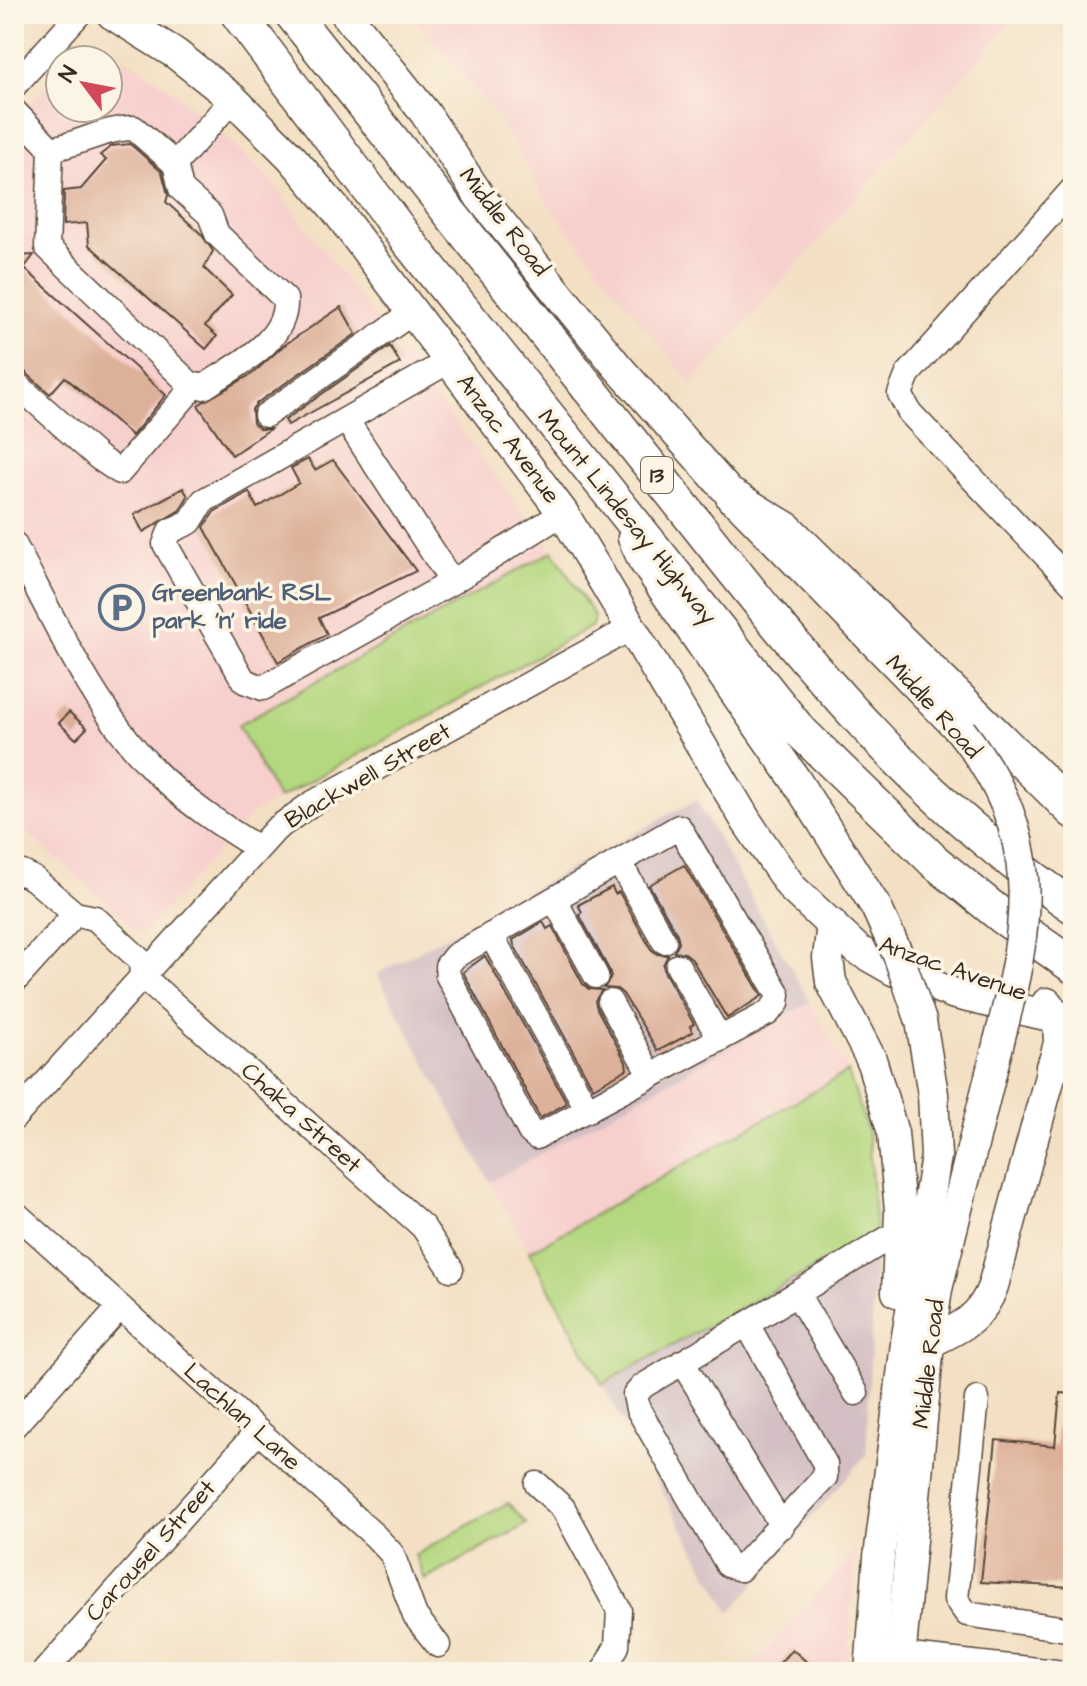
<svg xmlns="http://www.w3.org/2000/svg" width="1087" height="1686" font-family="'Architects Daughter',sans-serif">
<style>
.built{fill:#f7d0cd}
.industrial{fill:#d2bec3}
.green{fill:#b4d77f;stroke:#78804e;stroke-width:2}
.building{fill:#ddb099}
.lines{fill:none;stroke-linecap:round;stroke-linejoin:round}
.minor-casing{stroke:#574537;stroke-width:27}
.major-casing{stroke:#574537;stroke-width:33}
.highway-casing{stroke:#574537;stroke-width:37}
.minor{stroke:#fff;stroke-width:24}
.major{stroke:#fff;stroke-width:30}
.highway{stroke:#fff;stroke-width:34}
.major-bridge-casing{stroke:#574537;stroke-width:33;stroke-linecap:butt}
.major-bridge{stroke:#fff;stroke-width:30}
.labels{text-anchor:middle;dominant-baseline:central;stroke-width:7;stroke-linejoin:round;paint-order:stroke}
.shield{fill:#fcf5e5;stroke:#75675a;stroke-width:2}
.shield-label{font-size:22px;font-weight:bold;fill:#3b2a1e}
.street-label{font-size:24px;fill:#3b2a1e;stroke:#fcf5e5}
.service-label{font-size:24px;font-weight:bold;fill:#4e5e75;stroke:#fcf5e5;text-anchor:start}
</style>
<rect width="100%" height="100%" fill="#fcf5e5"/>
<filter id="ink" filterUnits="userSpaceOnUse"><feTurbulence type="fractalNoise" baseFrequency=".0125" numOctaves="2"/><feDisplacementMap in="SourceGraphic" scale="16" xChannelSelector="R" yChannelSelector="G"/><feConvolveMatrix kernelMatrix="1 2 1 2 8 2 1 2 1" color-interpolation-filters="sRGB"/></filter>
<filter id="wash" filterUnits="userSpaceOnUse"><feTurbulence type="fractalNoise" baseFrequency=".006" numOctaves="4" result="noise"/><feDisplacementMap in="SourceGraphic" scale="32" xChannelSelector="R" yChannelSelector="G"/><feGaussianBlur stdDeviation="1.8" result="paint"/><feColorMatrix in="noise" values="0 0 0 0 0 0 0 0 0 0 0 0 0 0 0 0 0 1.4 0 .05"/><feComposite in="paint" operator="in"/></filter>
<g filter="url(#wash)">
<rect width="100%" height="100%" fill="#f3e0c4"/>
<g class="built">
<polygon points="409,14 1019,14 691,384 551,208 498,117"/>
<polygon points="96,47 134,63 194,108 267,176 553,551 239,725 278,799 254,812 142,935 14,821 14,121 60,70 60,108 108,108 108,60 69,60"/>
<polygon points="810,1002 848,1072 529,1252 490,1182"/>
<polygon points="857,1549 846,1672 746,1672"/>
</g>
<g class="industrial">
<polygon points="696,800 810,1002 490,1182 377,974"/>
<polygon points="876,1234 866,1455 730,1613 602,1384"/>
</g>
<g class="green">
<polygon points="553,551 594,616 592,626 278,799 238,725"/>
<polygon points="848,1072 868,1132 876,1234 602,1384 529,1252"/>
<polygon points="508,1503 527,1524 425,1580 415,1555"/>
</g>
<g id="blocks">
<g class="building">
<polygon points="130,144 162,172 168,195 166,202 201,234 213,251 204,268 232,295 205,326 217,336 206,349 89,245 87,223 63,225 64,191 81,189 106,160 100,155 112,146"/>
<polygon points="34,255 24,268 166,395 132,436 65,377 50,394 14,362 14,256"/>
<polygon points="341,307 356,334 257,403 252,409 253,423 260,429 270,429 232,455 198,405 252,374 283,346"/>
<polygon points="390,346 400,363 288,425 285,420"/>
<polygon points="308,459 315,470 333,460 416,571 319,618 327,634 278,662 204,527 214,512 249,492 257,508 299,483 291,468"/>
<polygon points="183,488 188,496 180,510 143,532 134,515"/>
<polygon points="69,712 87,728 76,739 59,723"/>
<polygon points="684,865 762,996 727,1018 691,958 685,953 674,952 679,942 677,934 649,885"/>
<polygon points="612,887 615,894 619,892 651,949 657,954 668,955 663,965 665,973 694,1024 690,1026 693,1032 658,1051 623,994 617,989 604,988 611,977 609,970 579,914 582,912 578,905"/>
<polygon points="543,922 547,929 552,926 583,984 589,989 602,990 595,1001 597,1009 626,1062 627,1069 593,1088 514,945 513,940"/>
<polygon points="485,956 567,1103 540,1118 463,972"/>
<polygon points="1060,1393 1073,1394 1073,1587 981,1582 996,1440 1055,1446"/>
<polygon points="792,1649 818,1672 772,1672"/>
</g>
</g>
</g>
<g filter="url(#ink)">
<use href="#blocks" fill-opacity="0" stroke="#574537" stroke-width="2"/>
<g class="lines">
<defs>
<g id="minor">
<polyline points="14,86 79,14"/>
<path d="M14,111L51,149C80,144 105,128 134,128L175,164L233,99"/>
<path d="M51,149L47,247L190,384L204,387C234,366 288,342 285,299L217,234L210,215L181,189L175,164"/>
<polyline points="1073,189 908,374 900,394 910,413 1073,584"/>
<polyline points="449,361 203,501 190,522 170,531 165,544 244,681 263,688 452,582 563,513"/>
<polyline points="14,382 99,458 120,472 195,385"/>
<polyline points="266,415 413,312"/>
<polyline points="347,421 452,582"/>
<path d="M14,544C55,621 92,706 153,769C184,801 219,824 256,847"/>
<polygon points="679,827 778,994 777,1003 768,1013 536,1137 530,1132 448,976 447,966 455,956"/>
<polyline points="619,862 664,941"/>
<polyline points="14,874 23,873 34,879 75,914 95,918 141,961 142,976 423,1227 451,1269"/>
<polyline points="554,899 596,976"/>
<polyline points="491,935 588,1110"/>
<polyline points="678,966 720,1039"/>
<polyline points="14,982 75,914"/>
<polyline points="610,1002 651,1076"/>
<polyline points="14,1118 276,829 311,804 633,627"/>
<polyline points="14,1212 375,1536 392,1554 415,1616 438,1645"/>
<polyline points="797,1294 856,1393"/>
<polygon points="747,1324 825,1464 825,1477 740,1569 728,1565 638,1409 635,1395 643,1386"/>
<polyline points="747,1324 900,1231"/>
<polyline points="682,1362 782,1526"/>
<polyline points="977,1399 956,1599 967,1614 1073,1630"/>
<polyline points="14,1426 120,1307"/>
<polyline points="537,1484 563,1508 619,1610 617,1646 603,1672"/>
<polyline points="883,1653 1056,1672"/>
<polyline points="44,1672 258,1431"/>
</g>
<g id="major">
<polyline points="112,14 176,54 233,99 292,158 336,210 563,513 747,822 792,888 858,950 893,970 955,994 1058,1018"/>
<polyline points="346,14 425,113 480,197 617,366 733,497 961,731"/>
<polyline points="633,538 643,560 795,779 876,907"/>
<polyline points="832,924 828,958 831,982 871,1059 893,1133 900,1211 897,1292"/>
<path d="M929,1343C959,1328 981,1320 993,1286L1059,1043L1058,1018L1047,1003"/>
<polyline points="870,1672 879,1557 907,1336 936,1156 933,1094 921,1021"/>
<polyline points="899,1672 929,1343 937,1289 999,1041"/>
</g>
<g id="highway">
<polyline points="238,14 404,236 799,730 935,862 1003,917 1073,966"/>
<path d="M292,14C409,161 525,308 641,454C772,618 896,788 1073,906"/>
<polyline points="733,497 786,529 1073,811"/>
<polyline points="1058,1018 1073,1024"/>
<polyline points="1053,1067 1073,1054"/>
</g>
</defs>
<use href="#minor" class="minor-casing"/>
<use href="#major" class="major-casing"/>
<use href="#highway" class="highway-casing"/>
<use href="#minor" class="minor"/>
<use href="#major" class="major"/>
<use href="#highway" class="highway"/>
<defs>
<g id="major-bridge">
<path d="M961,731C1044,836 1031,920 999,1041"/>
<polyline points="876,907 899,957 921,1021"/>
</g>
</defs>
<use href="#major-bridge" class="major-bridge-casing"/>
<use href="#major-bridge" class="major-bridge"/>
</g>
</g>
<defs>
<symbol id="parking-ring" viewBox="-11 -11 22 22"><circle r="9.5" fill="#fcf5e5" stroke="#5c6f8a" stroke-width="1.5"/><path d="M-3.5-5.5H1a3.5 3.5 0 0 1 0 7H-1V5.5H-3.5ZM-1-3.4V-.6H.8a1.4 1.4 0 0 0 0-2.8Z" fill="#5c6f8a"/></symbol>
</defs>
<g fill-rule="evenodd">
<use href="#parking-ring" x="96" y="582" width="51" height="51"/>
</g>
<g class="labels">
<rect class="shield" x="641" y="457" width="32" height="36" rx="6"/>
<g class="shield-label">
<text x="657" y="475">13</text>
</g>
<g class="street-label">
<text transform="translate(504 222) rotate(52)">Middle Road</text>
<text transform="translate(508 439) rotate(53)">Anzac Avenue</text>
<text transform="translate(627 517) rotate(51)">Mount Lindesay Highway</text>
<text transform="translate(933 707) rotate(48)">Middle Road</text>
<text transform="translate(368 776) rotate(-30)">Blackwell Street</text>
<text transform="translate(953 969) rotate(19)">Anzac Avenue</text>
<text transform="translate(301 1118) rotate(42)">Chaka Street</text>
<text transform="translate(929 1364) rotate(-83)">Middle Road</text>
<text transform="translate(242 1417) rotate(42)">Lachlan Lane</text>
<text transform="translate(151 1551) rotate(-48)">Carousel Street</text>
</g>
<g class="service-label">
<text x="152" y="593">Greenbank RSL<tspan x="152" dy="28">park ‘n’ ride</tspan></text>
</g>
</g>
<rect width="1087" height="1686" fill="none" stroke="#fcf5e5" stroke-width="48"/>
<g transform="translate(84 84) rotate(302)"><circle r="38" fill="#fcf5e5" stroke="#afa495" stroke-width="2"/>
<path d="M0-6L14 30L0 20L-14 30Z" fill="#d1495b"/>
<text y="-12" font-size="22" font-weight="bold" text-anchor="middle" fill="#3b2a1e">N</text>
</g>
</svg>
